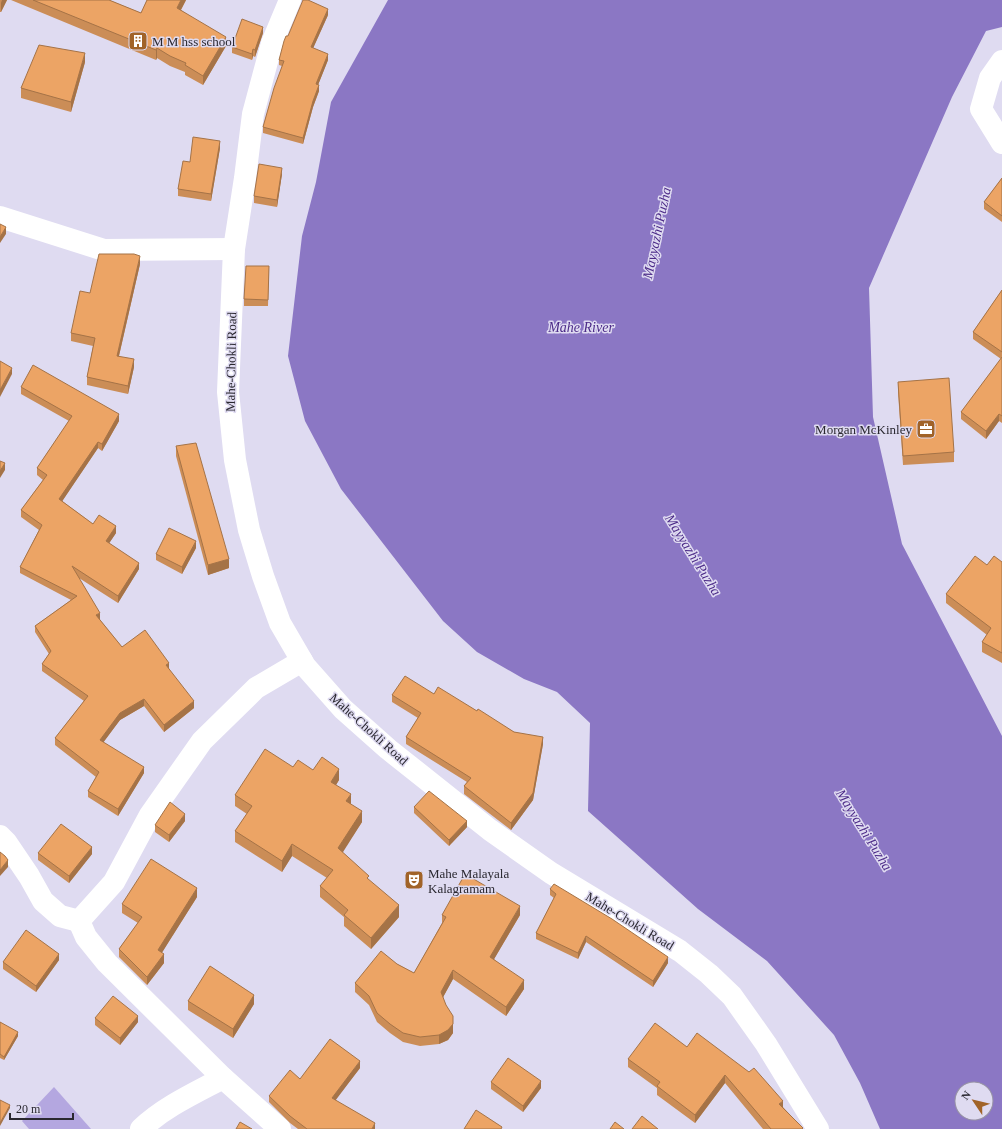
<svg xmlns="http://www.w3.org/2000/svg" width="1002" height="1129" font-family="Georgia,serif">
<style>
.green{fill:#b4a7e0}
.water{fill:#8b77c4;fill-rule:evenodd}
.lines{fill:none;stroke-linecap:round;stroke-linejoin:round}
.street{stroke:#fff;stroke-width:22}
.secondary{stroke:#fff;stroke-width:22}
.wall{fill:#cb8d57}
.shaded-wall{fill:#a57347}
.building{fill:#eca465;stroke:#a57347}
.labels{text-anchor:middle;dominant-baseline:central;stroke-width:3;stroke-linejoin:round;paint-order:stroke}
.poi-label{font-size:13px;fill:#2a2830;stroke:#dfdbf1;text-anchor:start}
.street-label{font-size:13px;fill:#2a2830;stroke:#dfdbf1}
.water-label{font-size:14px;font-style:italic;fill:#4c2b88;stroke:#dfdbf1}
</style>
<rect width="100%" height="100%" fill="#dfdbf1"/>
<polygon class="green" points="54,1087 91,1129 29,1129 22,1121"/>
<path class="water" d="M388,0H1002V27L986,31L952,97L869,288L873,417L902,544L1002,736V1129H880L860,1083L834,1035L767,961L698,909L588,811L590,723L557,692L524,679L477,652L443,621L341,489L305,421L288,356L302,236L316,182L331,102ZM962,1089H986V1113H962Z"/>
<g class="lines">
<g class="street">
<polyline points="1002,61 990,78 981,109 1002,143"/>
<polyline points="0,217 104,250 234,249"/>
<polyline points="0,836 6,842 29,876 43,901 60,916 79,921 114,882 150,815 202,741 256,688 302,661"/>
<polyline points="79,921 86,937 107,963 223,1078"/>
<path d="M141,1129C164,1107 195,1093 223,1078L280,1129"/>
</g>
<polyline class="secondary" points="290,0 272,43 253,114 245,178 234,249 228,392 235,460 249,530 263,576 280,623 305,666 343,709 388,749 490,830 551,873 680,951 709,974 732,996 766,1044 818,1129"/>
</g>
<g class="wall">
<polygon points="0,0 7,0 1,12 0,12"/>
<polygon points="11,0 109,0 141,13 147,0 186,0 181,10 226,46 203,85 185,75 185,72 170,66 157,58 156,60"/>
<polygon points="328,15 313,48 328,60 318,85 319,91 313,107 303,144 263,133 263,127 282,66 279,65 279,60 288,36"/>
<polygon points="263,33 255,57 253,56 252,60 232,53 232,47"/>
<polygon points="85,62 71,112 21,98 21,88"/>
<polygon points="220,148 211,201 178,196 178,189 190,162"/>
<polygon points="282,174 277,207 254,203 254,196"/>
<polygon points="1002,178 1002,222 984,209 984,202"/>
<polygon points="140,264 119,356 134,367 128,394 87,385 87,377 93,346 71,341 71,333 90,293"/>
<polygon points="269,266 268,306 244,306 244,299"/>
<polygon points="1002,290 1002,423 999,421 986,439 961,419 961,412 1001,359 973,339 973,332"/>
<polygon points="898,382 954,452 954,462 903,465 898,392"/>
<polygon points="21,387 119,421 102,451 98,448 62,501 93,524 116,533 109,543 139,569 118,603 79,578 100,620 122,647 169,669 194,708 164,732 144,706 120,720 103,742 144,773 118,816 88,797 88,791 96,777 55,745 55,738 84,701 42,671 42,664 49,654 35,632 35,626 71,600 20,573 20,567 39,530 21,517 21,510 43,480 37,475 37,468 69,421 21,394"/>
<polygon points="176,446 229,568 208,575 176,456"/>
<polygon points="196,548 182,574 156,560 156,554"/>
<polygon points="1002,562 1002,663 982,652 982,642 987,635 946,603 946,594 987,565"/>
<polygon points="434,694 477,711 514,732 543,744 533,800 511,830 464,794 464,786 467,782 406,744 406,737 418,718 392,702 392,695"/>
<polygon points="293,767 313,770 339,780 336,785 351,804 362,822 342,852 369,880 399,917 371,949 344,926 344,917 320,897 320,886 327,878 292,856 282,872 235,842 235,831 247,814 235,806 235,795"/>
<polygon points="414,807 467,827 449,846 414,813"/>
<polygon points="185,821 169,842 155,832 155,825"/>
<polygon points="38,853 92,854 69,883 38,860"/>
<polygon points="550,889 668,963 653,987 586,942 578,959 536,939 536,933 554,898 550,895"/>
<polygon points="197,897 162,952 164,963 147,985 119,957 119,949 138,923 122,913 122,904"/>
<polygon points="442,915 520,915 494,959 524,989 506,1016 453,979 443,997 453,1033 448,1040 439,1044 420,1046 403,1042 390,1033 377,1022 369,1005 355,992 355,983 397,964 414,973 442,923"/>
<polygon points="59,960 36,992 3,969 3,962"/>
<polygon points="188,1001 254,1004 233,1038 188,1010"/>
<polygon points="95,1018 138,1022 120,1045 95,1025"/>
<polygon points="0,1022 18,1036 4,1060 0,1058"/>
<polygon points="687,1047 783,1107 803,1129 763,1129 725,1083 695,1123 657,1095 657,1088 628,1067 628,1059"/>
<polygon points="360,1068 335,1100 375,1129 298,1129 290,1123 269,1102 269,1096 300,1079"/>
<polygon points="491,1082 541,1088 523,1112 491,1089"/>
</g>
<g class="shaded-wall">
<polygon points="2,0 7,0 1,12 1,3"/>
<polygon points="181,0 186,0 177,17 177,8"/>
<polygon points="328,9 328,15 311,53 311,47"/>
<polygon points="263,27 263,33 255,57 255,50"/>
<polygon points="226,37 226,46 203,85 203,76"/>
<polygon points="157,48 157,58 156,60 156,50"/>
<polygon points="253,49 253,56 252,60 252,54"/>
<polygon points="85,53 85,62 71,112 71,102"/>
<polygon points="328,54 328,60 316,90 316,84"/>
<polygon points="319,85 319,91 313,107 303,144 303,138 313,101"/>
<polygon points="220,141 220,148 211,201 211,194"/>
<polygon points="282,168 282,174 277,207 277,200"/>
<polygon points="6,227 6,234 0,243 0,237"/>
<polygon points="140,256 140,264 117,364 117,356"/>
<polygon points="134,359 134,367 128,394 128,386"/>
<polygon points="12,368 12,374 0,397 0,390"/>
<polygon points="119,414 119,421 102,451 102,444"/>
<polygon points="999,414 999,421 986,439 986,431"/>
<polygon points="98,442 98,448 59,506 59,499"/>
<polygon points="5,463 5,470 0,478 0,471"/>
<polygon points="116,526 116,533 106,548 106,541"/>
<polygon points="196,541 196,548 182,574 182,567"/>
<polygon points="229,559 229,568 208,575 208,565"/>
<polygon points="139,563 139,569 118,603 118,596"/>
<polygon points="100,613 100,620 96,622 96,615"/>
<polygon points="169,663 169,670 166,665"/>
<polygon points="144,699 144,706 120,720 100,747 100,740 120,713"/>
<polygon points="194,701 194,708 164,732 164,725"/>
<polygon points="543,737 543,744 533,800 511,830 511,823"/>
<polygon points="144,767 144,773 118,816 118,809"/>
<polygon points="339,769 339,780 331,793 331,782"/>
<polygon points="351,794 351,805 346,801"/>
<polygon points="362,811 362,822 338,860 338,848"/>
<polygon points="185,814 185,821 169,842 169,835"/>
<polygon points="467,821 467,827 449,846 449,840"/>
<polygon points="292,844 292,856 282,872 282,861"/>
<polygon points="92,847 92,854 69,883 69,876"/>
<polygon points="8,860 8,867 0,876 0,870"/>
<polygon points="197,888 197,897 158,959 158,950"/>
<polygon points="399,905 399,917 371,949 371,938"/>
<polygon points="520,906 520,915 490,966 490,957"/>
<polygon points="586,936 586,942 578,959 578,953"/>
<polygon points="59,954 59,960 36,992 36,986"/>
<polygon points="164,954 164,963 147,985 147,977"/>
<polygon points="668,957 668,963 653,987 653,981"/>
<polygon points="453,970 453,979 441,1001 441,992"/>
<polygon points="524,980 524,989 506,1016 506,1007"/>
<polygon points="254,995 254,1004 233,1038 233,1029"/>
<polygon points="138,1016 138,1022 120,1045 120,1038"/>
<polygon points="453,1024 453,1033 448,1040 439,1044 439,1035"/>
<polygon points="18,1032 18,1036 4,1060 4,1057"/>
<polygon points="360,1061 360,1068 332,1105 332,1098"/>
<polygon points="725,1075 725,1083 695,1123 695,1115"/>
<polygon points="541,1081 541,1088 523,1112 523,1106"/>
<polygon points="783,1101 783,1109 779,1104"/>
<polygon points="10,1105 10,1108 0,1126 0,1123"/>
<polygon points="375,1123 375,1129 372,1129"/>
</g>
<g class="building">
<polygon points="33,0 109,0 141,13 147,0 181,0 177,8 226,37 203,76 185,65 186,63 170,56 157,48 156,50"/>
<polygon points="303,0 308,0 328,9 311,47 328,54 316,84 319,85 313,101 303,138 263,127 274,88 284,61 279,60 284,41 286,36 288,36"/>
<polygon points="242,19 263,27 255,50 253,49 252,54 232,47"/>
<polygon points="39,45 85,53 71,102 21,88"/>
<polygon points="193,137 220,141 211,194 178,189 183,161 190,162"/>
<polygon points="259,164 282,168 277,200 254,196"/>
<polygon points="1002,178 1002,216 984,202"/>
<polygon points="0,224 6,227 0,237"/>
<polygon points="99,254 134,254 140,256 117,356 134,359 128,386 87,377 95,338 71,333 80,291 90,293"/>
<polygon points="246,266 269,266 268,300 244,299"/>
<polygon points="1002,290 1002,352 973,332"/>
<polygon points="1002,357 1002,416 999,414 986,431 961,412"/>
<polygon points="0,361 12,368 0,390"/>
<polygon points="33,365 119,414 102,444 98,442 59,499 93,524 99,515 116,526 106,541 139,563 118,596 72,566 100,613 96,615 122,647 145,630 169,663 166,665 194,701 164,725 144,699 120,713 100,740 144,767 118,809 88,791 99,772 55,738 88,696 42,664 51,651 35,626 77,596 20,567 42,525 21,510 47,475 37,468 72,416 21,387"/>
<polygon points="949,378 954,452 903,456 898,382"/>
<polygon points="196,443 229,559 208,565 176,446"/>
<polygon points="0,461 5,463 0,471"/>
<polygon points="169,528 196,541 182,567 156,554"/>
<polygon points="975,556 987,565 994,556 1002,562 1002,653 982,642 991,628 946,594"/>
<polygon points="405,676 434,694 438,687 477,711 478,709 514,732 543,737 533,793 511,823 464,786 471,778 406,737 421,713 392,695"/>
<polygon points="265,749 293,767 298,760 313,770 322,757 339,769 331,782 351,794 346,801 362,811 338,848 369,876 367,878 399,905 371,938 344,915 348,910 320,886 333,870 292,844 282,861 235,831 252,806 235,795"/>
<polygon points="429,791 467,821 449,840 414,807"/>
<polygon points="170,802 185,814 169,835 155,825"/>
<polygon points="61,824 92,847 69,876 38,853"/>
<polygon points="0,852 5,856 8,860 0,870"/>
<polygon points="151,859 197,888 158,950 164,954 147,977 119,949 142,917 122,904"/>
<polygon points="465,874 520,906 490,957 524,980 506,1007 453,970 441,992 446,1005 453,1016 453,1024 448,1030 439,1035 420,1037 403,1033 390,1024 377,1013 369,996 355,983 381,951 397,964 414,973 446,917 442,915"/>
<polygon points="554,884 612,919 668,957 653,981 586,936 578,953 536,933 556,894 550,889"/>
<polygon points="26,930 59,954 36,986 3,962"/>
<polygon points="210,966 254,995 233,1029 188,1001"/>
<polygon points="113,996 138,1016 120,1038 95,1018"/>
<polygon points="0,1022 18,1032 4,1057 0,1054"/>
<polygon points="655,1023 687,1047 697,1033 749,1072 754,1068 783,1101 779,1104 803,1128 802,1129 771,1129 725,1075 695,1115 657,1086 660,1082 628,1059"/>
<polygon points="330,1039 360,1061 332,1098 375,1123 372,1129 307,1129 290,1116 269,1096 290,1070 300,1079"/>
<polygon points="508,1058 541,1081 523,1106 491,1082"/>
<polygon points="0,1100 10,1105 0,1123"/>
<polygon points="476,1110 502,1127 501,1129 464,1129"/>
<polygon points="642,1116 658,1129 632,1129"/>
<polygon points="240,1122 252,1129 236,1129"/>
<polygon points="615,1122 624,1129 610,1129"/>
</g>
<defs>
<symbol id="building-square" viewBox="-11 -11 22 22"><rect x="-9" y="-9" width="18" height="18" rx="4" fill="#a16328" stroke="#dfdbf1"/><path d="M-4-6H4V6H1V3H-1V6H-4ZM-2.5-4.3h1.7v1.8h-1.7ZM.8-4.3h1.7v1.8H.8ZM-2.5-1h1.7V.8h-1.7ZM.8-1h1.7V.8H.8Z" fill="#fff"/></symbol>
<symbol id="office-square" viewBox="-11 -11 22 22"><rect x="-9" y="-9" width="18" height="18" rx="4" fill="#a16328" stroke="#dfdbf1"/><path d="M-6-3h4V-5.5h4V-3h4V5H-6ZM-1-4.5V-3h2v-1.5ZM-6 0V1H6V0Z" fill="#fff"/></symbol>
<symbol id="theatre-square" viewBox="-11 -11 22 22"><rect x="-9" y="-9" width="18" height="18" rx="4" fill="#a16328" stroke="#dfdbf1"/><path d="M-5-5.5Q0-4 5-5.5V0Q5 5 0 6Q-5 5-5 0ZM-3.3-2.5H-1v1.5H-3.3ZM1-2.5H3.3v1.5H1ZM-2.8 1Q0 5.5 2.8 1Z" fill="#fff"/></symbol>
</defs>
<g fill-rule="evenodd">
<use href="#building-square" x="127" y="30" width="22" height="22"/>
<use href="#office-square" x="915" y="418" width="22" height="22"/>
<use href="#theatre-square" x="403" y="869" width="22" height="22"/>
</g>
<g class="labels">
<g class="poi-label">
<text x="152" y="41">M M hss school</text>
<text x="912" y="429" text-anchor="end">Morgan McKinley</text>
<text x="428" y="873">Mahe Malayala<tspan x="428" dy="15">Kalagramam</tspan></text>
</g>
<g class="street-label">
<text transform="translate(231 362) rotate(-89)">Mahe-Chokli Road</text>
<text transform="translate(369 729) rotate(42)">Mahe-Chokli Road</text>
<text transform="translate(630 921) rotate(31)">Mahe-Chokli Road</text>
</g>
<g class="water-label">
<text transform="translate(657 233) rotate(-78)">Mayyazhi Puzha</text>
<text x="581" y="327">Mahe River</text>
<text transform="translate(693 555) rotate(58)">Mayyazhi Puzha</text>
<text transform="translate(864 830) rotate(58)">Mayyazhi Puzha</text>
</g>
</g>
<g transform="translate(974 1101) rotate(305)"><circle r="19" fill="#dfdbf1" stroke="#9793a4"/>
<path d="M0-3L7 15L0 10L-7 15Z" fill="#a16328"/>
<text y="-6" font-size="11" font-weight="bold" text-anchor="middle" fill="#2a2830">N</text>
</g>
<path d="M10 1113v6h63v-6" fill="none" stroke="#2a2830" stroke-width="2"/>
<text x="16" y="1113" font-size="12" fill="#2a2830" stroke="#dfdbf1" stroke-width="3" paint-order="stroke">20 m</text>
</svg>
